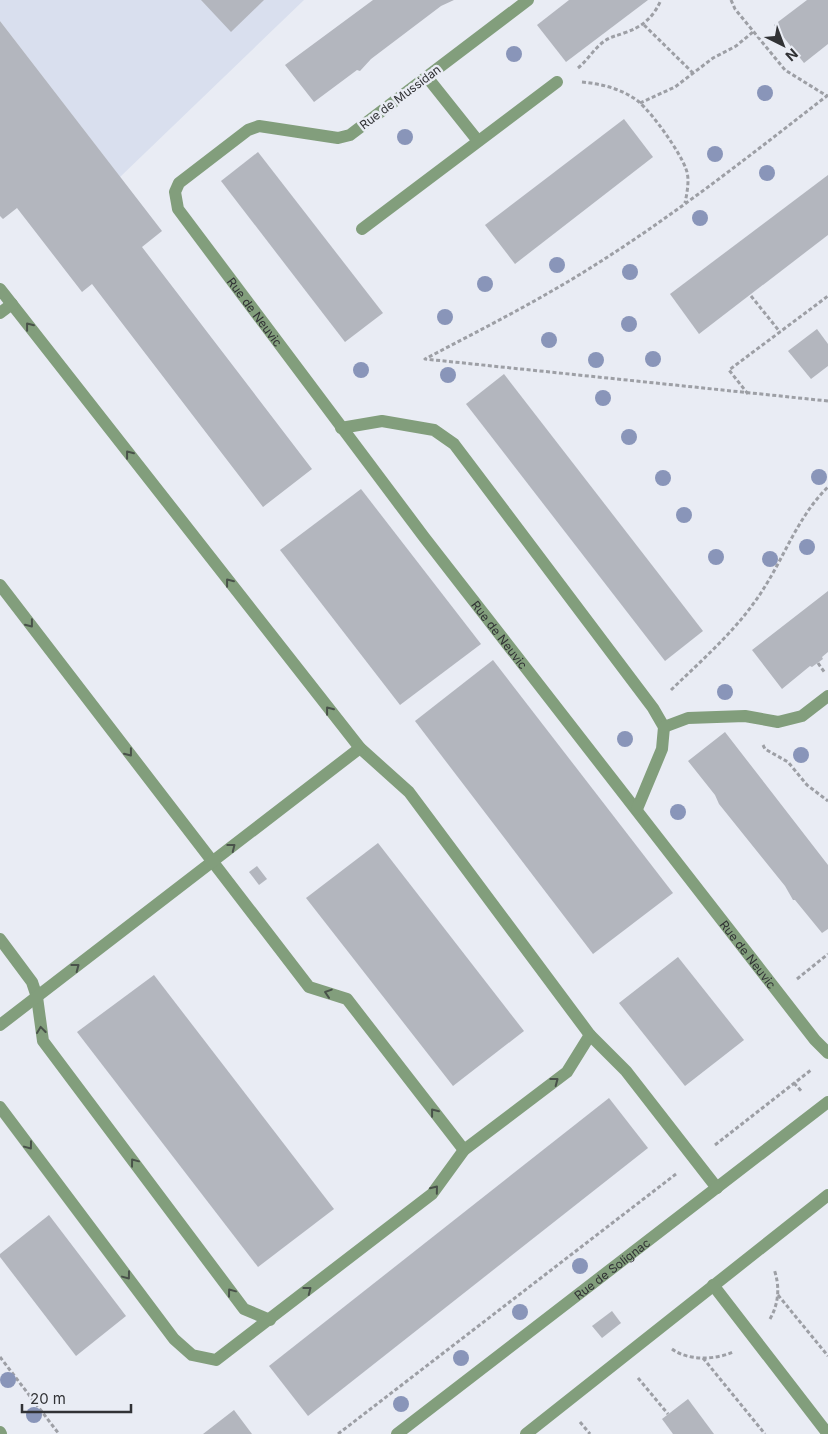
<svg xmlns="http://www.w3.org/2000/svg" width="828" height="1434" font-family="Inter,sans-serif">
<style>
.built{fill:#d9dfee}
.building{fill:#b3b6be}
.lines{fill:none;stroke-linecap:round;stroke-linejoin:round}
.path{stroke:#9d9fa5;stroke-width:3;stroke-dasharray:4 2.5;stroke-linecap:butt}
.minor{stroke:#829e7c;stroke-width:12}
.tree{fill:#8995b9}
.oneway{stroke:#49524a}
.labels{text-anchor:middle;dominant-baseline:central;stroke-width:5;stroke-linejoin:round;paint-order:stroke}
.street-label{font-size:12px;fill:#313235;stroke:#e9ecf4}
</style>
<rect width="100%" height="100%" fill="#e9ecf4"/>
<polygon class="built" points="0,0 304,0 120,177 0,21"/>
<g class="building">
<polygon points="201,0 264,0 231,32"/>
<polygon points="373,0 454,0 441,6 371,59 360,71 357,70 314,102 285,65"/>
<polygon points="569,0 648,0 566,62 537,25"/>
<polygon points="807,0 828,0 828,44 804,63 774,25"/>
<polygon points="0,21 162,231 142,247 312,469 263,507 92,284 82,292 17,208 3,219 0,216"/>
<polygon points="624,119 653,157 515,264 485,225"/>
<polygon points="258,152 383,313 345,342 221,181"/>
<polygon points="828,175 828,235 699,334 670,294"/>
<polygon points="817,329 828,344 828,366 811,379 788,351"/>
<polygon points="504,374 703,631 665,661 466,404"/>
<polygon points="361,489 481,644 400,705 280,550"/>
<polygon points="828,591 828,652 822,657 823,659 812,667 810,666 782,689 752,650"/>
<polygon points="493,660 673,893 593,954 415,721"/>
<polygon points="725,732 828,865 828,929 822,933 795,900 793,900 785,886 719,804 715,795 688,761"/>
<polygon points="378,843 524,1031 453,1086 306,898"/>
<polygon points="257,866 267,879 259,885 249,872"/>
<polygon points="678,957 744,1040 685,1086 619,1003"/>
<polygon points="154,975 334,1209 258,1267 77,1032"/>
<polygon points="609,1098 648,1148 308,1416 269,1366"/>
<polygon points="49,1215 126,1316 76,1356 0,1257 0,1254"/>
<polygon points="612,1311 621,1323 602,1338 592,1326"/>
<polygon points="688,1399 714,1434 673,1434 662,1419"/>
<polygon points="234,1410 252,1434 203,1434"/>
</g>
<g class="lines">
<g class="path">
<polyline points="731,0 735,9 785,70 827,96"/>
<polyline points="644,25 693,73"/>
<path d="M578,68C588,60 595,47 606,40C612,36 617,36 624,33C642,27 653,18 661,0"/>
<path d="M582,82C602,84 623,89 639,102C653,114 680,152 686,169C690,179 687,193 685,203"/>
<path d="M828,95C752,154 676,214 595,265C540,300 482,329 425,359L828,401"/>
<polyline points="640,103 675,87 713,58 736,46 753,32"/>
<polyline points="751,296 780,332"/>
<polyline points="748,394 729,370 828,296"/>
<polyline points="818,663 825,673"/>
<path d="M671,690C704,658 740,627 764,588C785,555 799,515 828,487"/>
<polyline points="763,745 765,749 788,762 807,785 828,801"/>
<polyline points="797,979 828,954"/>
<polyline points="794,1083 802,1092"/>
<polyline points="715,1145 811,1070"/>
<polyline points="778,1295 828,1356"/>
<path d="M770,1319C779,1303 780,1286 774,1269"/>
<path d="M672,1349C688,1361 715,1360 733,1352"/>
<polyline points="0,1357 59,1434"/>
<polyline points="703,1358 765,1434"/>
<polyline points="638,1378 668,1414"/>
<polyline points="580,1422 590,1434"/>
<polyline points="338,1434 676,1174"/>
</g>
<g class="minor">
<path id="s1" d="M528,0L350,135L338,138L259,126L248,130L179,183L175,192L178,209L424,537L815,1040L828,1053"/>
<polyline points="427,77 478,141"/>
<polyline points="362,229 557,82"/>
<polyline points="0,289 360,748 409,792 590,1035 626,1071 717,1188"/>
<polyline points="0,313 12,304"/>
<polyline points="341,428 382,421 434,430 454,444 653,708 664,727 662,749 637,809"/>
<polyline points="0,585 309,987 347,999 464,1150"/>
<polyline points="664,727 688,718 745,716 778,722 802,716 828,696"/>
<polyline points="0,939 32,982 37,997 43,1041 244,1309 270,1320"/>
<polyline points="0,1025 360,748"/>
<polyline points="0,1107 174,1339 192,1355 216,1360 432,1194 464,1150 567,1072 590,1035"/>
<polyline points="713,1285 828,1434"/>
<polyline points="0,1432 1,1434"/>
<path id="s2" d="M397,1434L828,1102"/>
<polyline points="526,1434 828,1195"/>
</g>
</g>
<g class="tree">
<circle cx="514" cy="54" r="8"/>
<circle cx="765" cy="93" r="8"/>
<circle cx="405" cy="137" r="8"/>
<circle cx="715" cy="154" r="8"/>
<circle cx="767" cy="173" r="8"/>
<circle cx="700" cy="218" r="8"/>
<circle cx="557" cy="265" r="8"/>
<circle cx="630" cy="272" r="8"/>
<circle cx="485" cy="284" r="8"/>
<circle cx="445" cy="317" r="8"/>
<circle cx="629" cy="324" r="8"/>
<circle cx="549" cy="340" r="8"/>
<circle cx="653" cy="359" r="8"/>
<circle cx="596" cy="360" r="8"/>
<circle cx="361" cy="370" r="8"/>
<circle cx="448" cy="375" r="8"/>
<circle cx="603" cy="398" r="8"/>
<circle cx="629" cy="437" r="8"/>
<circle cx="819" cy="477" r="8"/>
<circle cx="663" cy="478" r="8"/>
<circle cx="684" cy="515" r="8"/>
<circle cx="807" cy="547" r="8"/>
<circle cx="716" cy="557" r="8"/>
<circle cx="770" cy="559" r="8"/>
<circle cx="725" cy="692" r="8"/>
<circle cx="625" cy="739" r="8"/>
<circle cx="801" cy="755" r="8"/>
<circle cx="678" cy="812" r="8"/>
<circle cx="580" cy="1266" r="8"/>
<circle cx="520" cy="1312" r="8"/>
<circle cx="461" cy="1358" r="8"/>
<circle cx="8" cy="1380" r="8"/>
<circle cx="401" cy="1404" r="8"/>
<circle cx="34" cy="1415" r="8"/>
</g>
<defs><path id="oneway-chevron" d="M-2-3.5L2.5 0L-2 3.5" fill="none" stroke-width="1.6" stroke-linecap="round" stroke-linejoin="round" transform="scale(1.25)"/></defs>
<g class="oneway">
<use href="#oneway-chevron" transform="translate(29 326) rotate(-128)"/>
<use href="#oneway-chevron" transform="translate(129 454) rotate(-128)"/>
<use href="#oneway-chevron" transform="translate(229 582) rotate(-128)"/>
<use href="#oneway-chevron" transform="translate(30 624) rotate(52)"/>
<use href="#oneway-chevron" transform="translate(329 710) rotate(-128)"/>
<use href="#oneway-chevron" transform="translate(129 753) rotate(52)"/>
<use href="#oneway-chevron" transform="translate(232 847) rotate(-38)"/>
<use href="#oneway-chevron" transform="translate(76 967) rotate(-37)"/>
<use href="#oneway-chevron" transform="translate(328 993) rotate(-162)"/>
<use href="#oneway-chevron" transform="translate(41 1030) rotate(-97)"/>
<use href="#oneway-chevron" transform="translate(555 1081) rotate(-37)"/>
<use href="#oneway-chevron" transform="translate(434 1112) rotate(-128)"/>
<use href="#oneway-chevron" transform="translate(29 1146) rotate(53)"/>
<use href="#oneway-chevron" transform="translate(134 1162) rotate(-127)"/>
<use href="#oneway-chevron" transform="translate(435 1189) rotate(-51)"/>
<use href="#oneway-chevron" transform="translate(127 1276) rotate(53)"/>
<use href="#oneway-chevron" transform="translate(308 1290) rotate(-38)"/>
<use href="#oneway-chevron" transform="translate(231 1292) rotate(-127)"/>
</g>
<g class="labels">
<g class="street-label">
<text transform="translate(400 97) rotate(-37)">Rue de Mussidan</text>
<text stroke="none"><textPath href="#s1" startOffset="570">Rue de Neuvic</textPath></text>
<text stroke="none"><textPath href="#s1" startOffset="975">Rue de Neuvic</textPath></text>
<text stroke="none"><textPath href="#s1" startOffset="1380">Rue de Neuvic</textPath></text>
<text stroke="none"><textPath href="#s2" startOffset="271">Rue de Solignac</textPath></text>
</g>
</g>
<g transform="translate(783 45) rotate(138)" stroke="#e9ecf4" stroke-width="4" paint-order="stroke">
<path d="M0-4L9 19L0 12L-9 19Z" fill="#313235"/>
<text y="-8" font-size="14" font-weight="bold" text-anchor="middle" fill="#313235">N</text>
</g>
<path d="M22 1404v8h109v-8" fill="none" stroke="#313235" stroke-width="2.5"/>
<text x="30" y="1404" font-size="15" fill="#313235" stroke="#e9ecf4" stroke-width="4" paint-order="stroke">20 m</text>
</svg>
